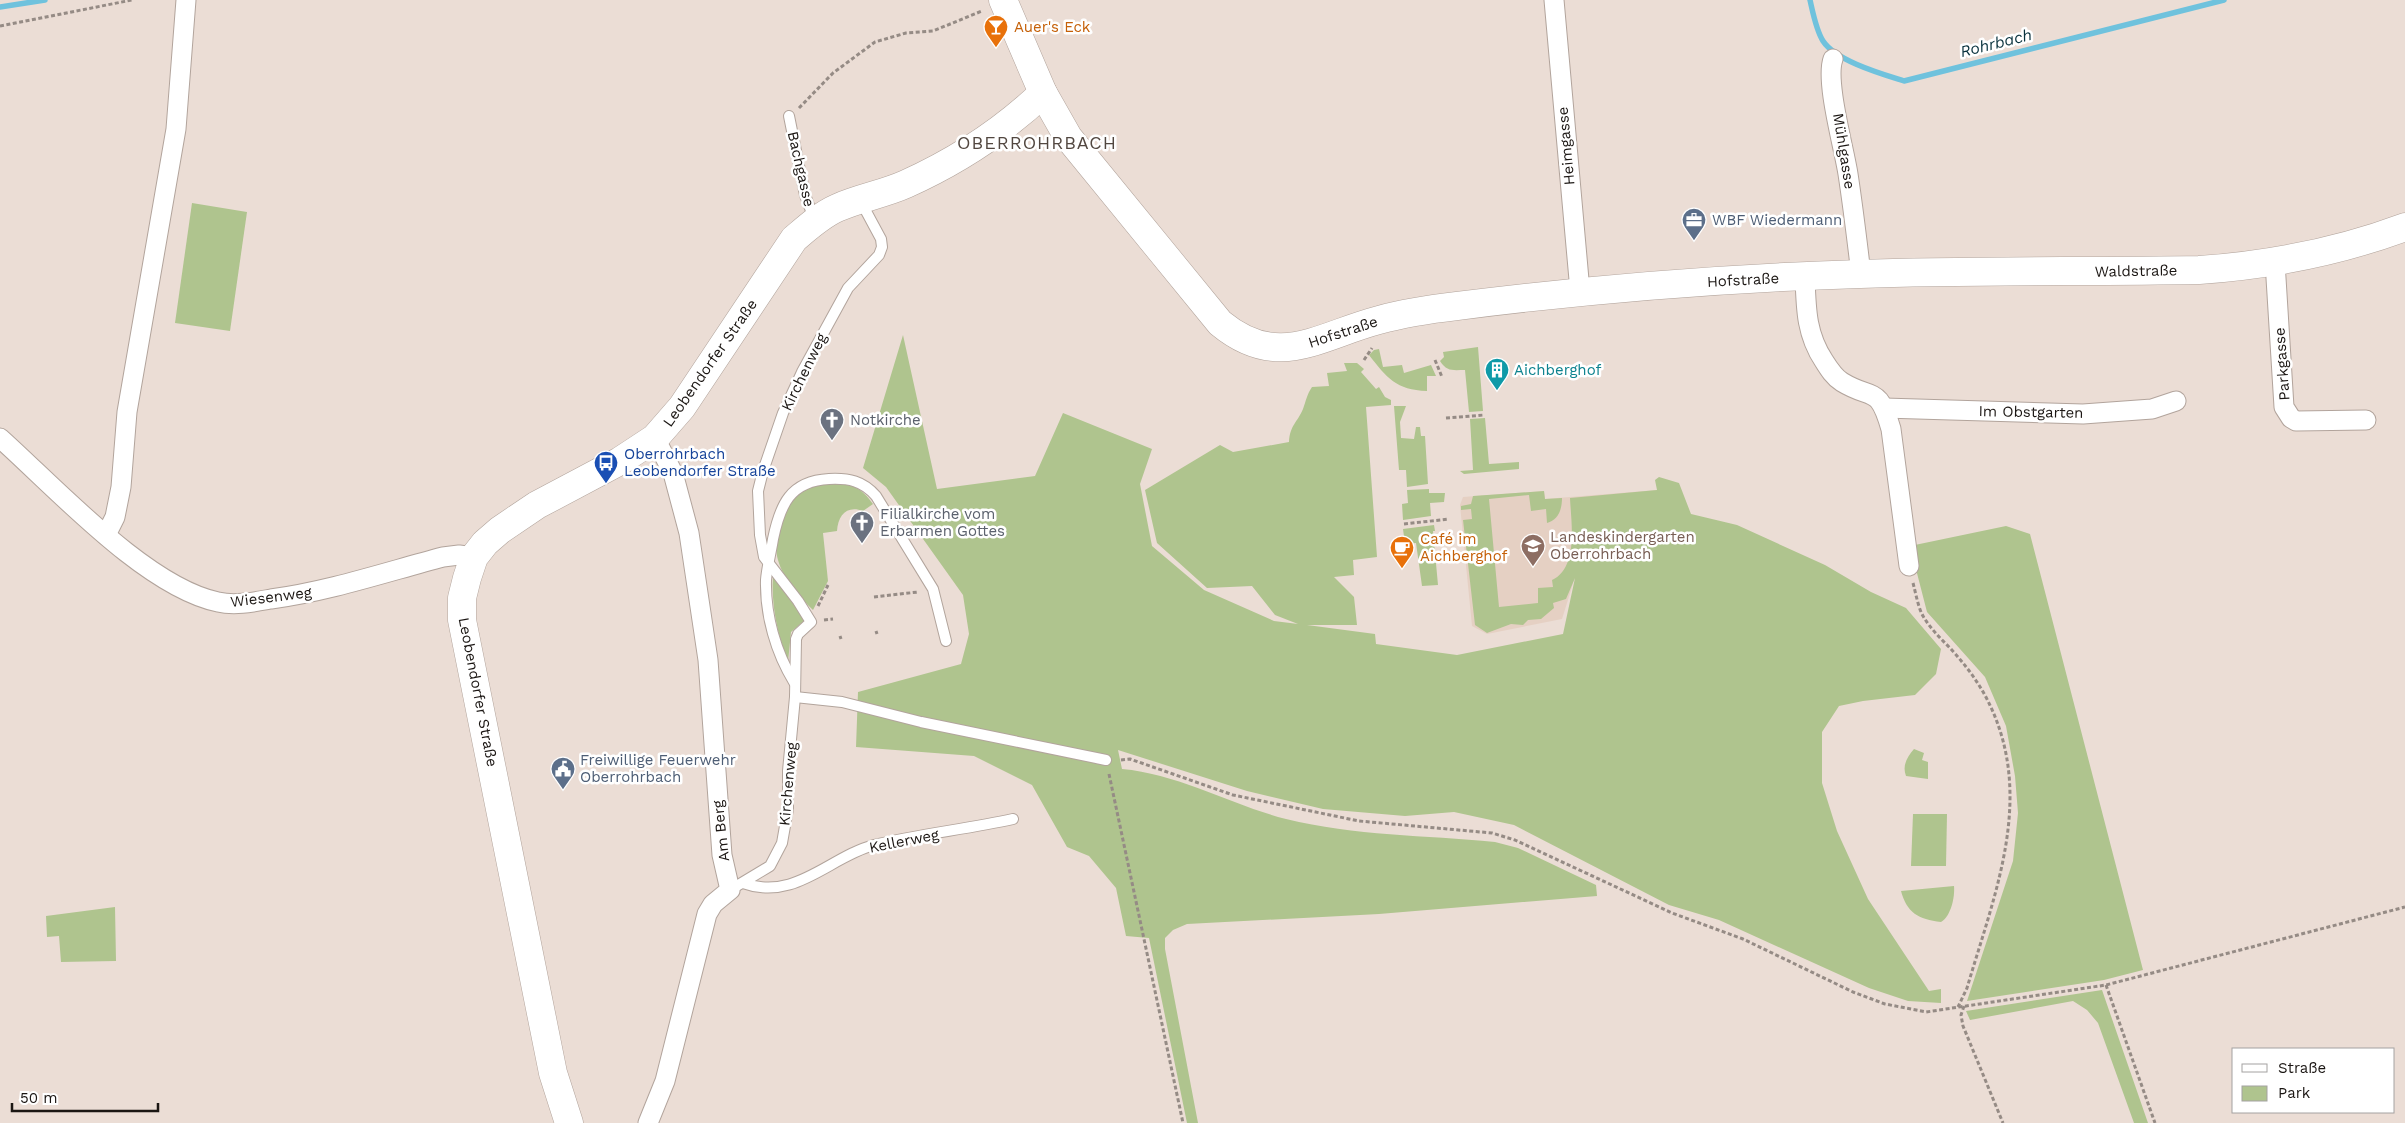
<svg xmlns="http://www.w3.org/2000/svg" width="2405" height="1123" font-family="'Work Sans',sans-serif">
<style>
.built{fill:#e5d0c3}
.green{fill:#afc48e}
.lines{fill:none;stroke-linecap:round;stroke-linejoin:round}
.stream{stroke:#6fc2dd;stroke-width:5.5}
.lane-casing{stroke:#b2a49c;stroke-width:12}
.street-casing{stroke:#b2a49c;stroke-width:21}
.secondary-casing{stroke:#b2a49c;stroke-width:29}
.path{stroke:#958b85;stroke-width:3;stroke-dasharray:4 2.5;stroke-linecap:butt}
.lane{stroke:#fff;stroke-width:10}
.street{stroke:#fff;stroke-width:19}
.secondary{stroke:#fff;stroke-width:28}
.labels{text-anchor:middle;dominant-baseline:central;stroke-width:5;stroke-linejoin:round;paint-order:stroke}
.food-label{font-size:15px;fill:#c56008;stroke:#fff;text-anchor:start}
.street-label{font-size:15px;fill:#1b1613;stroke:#fff}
.service-label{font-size:15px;fill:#4e5e75;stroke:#fff;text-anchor:start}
.culture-label{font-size:15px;fill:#0d838f;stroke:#fff;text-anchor:start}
.worship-label{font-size:15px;fill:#5b616d;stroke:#fff;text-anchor:start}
.transit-label{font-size:15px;fill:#164399;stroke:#fff;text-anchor:start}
.education-label{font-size:15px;fill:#785e54;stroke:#fff;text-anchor:start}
.water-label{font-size:16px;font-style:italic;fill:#07303c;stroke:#fff}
.quarter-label{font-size:18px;letter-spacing:1px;fill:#524740;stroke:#fff}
</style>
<rect width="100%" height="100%" fill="#ebddd5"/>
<polygon class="built" points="1657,490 1576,574 1562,619 1487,634 1472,626 1460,505 1463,497 1544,491 1545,499"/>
<g class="green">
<polygon points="192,203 247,212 230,331 175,323"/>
<path d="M903,335L937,489L1035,476L1063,413L1152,449L1140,484L1152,546L1204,590L1274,621L1298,624L1275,615L1252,586L1207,588L1157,543L1145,490L1220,445L1233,452L1289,442C1290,425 1297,423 1303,409C1306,401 1307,394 1312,387L1329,386L1327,373L1347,371L1344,363H1357L1364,369L1361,372L1376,389L1379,387L1385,397L1391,400V405L1366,407L1377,557L1353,560L1354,575L1334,577L1354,597L1357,625H1307L1375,634L1376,644L1457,655L1563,634L1575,578L1566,599L1553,603L1554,608L1541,619L1528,620L1523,625L1511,624L1487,633L1475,625L1463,520L1472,519L1471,509L1461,510V506L1471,504L1473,496L1544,491L1545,499L1562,498C1562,510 1558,520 1547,523L1546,509L1531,511L1529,495L1489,499L1499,607L1538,603V588L1553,587L1552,580C1579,567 1571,522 1570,498L1657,490L1655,480L1659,477L1679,483L1691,514L1737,525L1825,565L1871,592L1906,608L1941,649L1936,674L1915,695L1863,701L1839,706L1822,732V783L1837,831L1868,899L1929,991L1941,989V1003L1908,1001L1869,988L1719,920L1669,905L1514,825L1454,812L1405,816L1323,809L1247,791L1118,750L1122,769C1179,774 1231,805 1286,819C1355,836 1425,835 1495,842L1518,848L1596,885L1597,896L1379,914L1187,924L1173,930L1165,938V949L1198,1123H1187L1149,938L1126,936L1116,888L1089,856L1067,847L1032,785L974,756L856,747L858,692L961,664L969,634L963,595L886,487L863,468Z"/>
<path d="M1478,347L1483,411L1469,412L1465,370C1453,370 1447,372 1440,361L1444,357L1443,352Z"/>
<path d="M1379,349L1383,367L1402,365L1404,373L1431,365L1436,376H1427V391C1396,390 1387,378 1369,355L1374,350Z"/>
<polygon points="1394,406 1406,406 1400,422 1401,438 1414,439 1416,427 1420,427 1421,436 1425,436 1428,484 1407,487 1406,470 1399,470"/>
<polygon points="1485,418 1489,464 1519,462 1519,469 1464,474 1460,471 1473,470 1470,419"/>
<path d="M831,483C851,483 862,488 873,504L863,511C847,505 838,515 837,531L823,533L828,581L813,610C800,597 783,579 778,560C772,540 781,510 796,496C805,487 820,485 831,483Z"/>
<polygon points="1429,489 1429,493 1445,493 1444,502 1430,503 1431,516 1403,520 1402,504 1408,503 1407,490"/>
<polygon points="1434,525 1435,531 1433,531 1438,585 1422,586 1416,543 1405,544 1403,529"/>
<polygon points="2006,526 2030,534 2143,970 2104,980 1967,1001 2013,861 2018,813 2015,776 2006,726 1985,677 1927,612 1910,546"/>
<path d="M773,574L803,614L805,620L791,632L788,662C777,634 771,604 773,574Z"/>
<path d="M1914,749L1924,753L1922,760L1928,762V779L1906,776C1902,766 1907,757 1914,749Z"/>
<polygon points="1913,814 1947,814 1946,866 1911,866"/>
<path d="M1954,886C1955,897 1951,916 1941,922C1918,919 1907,913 1901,891Z"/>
<polygon points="115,907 116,961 61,962 59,936 47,937 46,916"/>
<polygon points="2102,990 2148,1123 2134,1123 2098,1023 2087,1010 2073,1001 1970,1020 1966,1011"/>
</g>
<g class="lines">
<g class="stream">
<path d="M1810,0C1813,13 1816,30 1823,41C1836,61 1882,74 1904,81L2224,0"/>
<polyline points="0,7 45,0"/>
</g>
<defs>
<g id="lane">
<polyline points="789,116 805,195 815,221"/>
<path d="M794,682C776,653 765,615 766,580C767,567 771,552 773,539C780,505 790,481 829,479C849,478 863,481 876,496L933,589L946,641"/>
<polyline points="795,697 842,702 921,722 1106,760"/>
<path d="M743,883C795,902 829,857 874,845C920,834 968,829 1013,819"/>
<polyline points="730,890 770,866 782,843 788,809 788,771 795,697 796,639 798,634 811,622 798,601 764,557 760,535 758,491 763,471 783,413 802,372 848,288 879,255 882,247 881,239 860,200"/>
</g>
<g id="street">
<polyline points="1554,0 1580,291"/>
<path d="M1833,59C1825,81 1844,148 1848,174C1853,207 1857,240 1861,274"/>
<polyline points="2275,262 2284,407 2291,418 2296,421 2366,420"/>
<path d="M1805,276C1806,308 1806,334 1824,361C1829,369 1834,377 1842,382C1873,401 1878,384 1891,429L1909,566"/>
<polyline points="1884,408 2083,414 2152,409 2176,401"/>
<path d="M0,438C56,488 146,587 218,602C235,606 254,602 271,599C330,591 386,572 443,557L459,555L474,557"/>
<polyline points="106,535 115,517 121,487 127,412 176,129 186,0"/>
<polyline points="648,1123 665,1081 707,914 713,904 730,890 722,855 708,660 689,533 673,473 655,438"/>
</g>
<g id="secondary">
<path d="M1003,0L1043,93L1068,137L1220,323C1278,371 1318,336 1379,320C1404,313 1431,309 1457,306C1591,289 1725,278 1860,274C1973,270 2086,272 2199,270C2270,265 2338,252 2405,227"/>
<path d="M569,1123L553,1073L462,620V598L467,578L474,557L485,543L500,530L537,505L620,461L655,438L682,407L794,239C807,228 821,215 837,208C859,198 884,194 906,184C955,162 1004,130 1043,93"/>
</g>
</defs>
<use href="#lane" class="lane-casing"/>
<use href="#street" class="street-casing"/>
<use href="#secondary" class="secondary-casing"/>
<g class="path">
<polyline points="0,26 132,0"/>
<polyline points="799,108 833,73 875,42 906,33 933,31 982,11"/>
<polyline points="1364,360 1372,348"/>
<polyline points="1435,360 1442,377"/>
<polyline points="1446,418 1484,415"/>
<polyline points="1404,524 1449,519"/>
<path d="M1913,583C1916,594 1918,607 1923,616C1930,628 1940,638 1950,648C1962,661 1973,675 1982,690C2039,789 1996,889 1967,988L1958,1007"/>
<polyline points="874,597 918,592"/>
<polyline points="818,606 828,585"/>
<polyline points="824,620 833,619"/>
<polyline points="876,631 877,634"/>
<polyline points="840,636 841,639"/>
<polyline points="1121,760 1130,759 1233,795 1359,821 1492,833 1515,840 1672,913 1743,939 1853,992 1885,1004 1926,1012 2106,985 2405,907"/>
<polyline points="1109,774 1183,1123"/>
<polyline points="2106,985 2155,1123"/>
<polyline points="1964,1006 1961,1015 1963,1026 2003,1123"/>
</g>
<use href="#lane" class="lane"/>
<use href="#street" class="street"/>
<use href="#secondary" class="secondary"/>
</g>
<defs>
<symbol id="bar-pin" viewBox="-11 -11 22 30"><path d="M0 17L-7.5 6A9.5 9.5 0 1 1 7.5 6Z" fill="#e8710a" stroke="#fff"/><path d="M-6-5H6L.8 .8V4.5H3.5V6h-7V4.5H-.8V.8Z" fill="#fff"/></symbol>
<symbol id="office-pin" viewBox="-11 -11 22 30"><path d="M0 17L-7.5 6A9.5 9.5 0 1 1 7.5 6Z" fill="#5c6f8a" stroke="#fff"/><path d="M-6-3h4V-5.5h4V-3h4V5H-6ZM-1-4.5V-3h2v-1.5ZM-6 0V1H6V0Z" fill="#fff"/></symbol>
<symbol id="building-pin" viewBox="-11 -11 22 30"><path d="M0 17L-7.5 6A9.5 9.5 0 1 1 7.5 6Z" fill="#0f9aa8" stroke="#fff"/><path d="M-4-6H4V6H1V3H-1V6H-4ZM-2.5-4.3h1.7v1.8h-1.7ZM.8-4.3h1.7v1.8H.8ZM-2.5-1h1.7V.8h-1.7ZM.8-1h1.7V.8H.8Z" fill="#fff"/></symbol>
<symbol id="church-pin" viewBox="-11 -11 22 30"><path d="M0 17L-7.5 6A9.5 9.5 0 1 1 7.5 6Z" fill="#6b7280" stroke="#fff"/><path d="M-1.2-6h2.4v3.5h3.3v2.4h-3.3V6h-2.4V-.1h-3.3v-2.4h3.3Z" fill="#fff"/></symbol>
<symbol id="bus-pin" viewBox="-11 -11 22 30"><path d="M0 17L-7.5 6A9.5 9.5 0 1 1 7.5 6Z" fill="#1a4fb4" stroke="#fff"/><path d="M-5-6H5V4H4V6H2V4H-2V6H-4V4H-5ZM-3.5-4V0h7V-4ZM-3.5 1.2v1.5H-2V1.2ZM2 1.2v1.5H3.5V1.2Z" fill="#fff"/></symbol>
<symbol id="school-pin" viewBox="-11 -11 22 30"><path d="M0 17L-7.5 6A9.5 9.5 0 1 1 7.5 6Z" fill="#8d6e63" stroke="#fff"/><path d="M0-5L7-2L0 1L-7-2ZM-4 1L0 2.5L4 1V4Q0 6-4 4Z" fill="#fff"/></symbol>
<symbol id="cafe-pin" viewBox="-11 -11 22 30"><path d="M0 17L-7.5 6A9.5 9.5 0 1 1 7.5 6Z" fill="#e8710a" stroke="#fff"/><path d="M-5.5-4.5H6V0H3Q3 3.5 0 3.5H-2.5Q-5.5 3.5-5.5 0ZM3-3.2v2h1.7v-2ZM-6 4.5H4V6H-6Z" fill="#fff"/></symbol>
<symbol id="civic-pin" viewBox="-11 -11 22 30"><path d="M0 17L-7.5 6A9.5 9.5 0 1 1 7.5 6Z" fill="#5c6f8a" stroke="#fff"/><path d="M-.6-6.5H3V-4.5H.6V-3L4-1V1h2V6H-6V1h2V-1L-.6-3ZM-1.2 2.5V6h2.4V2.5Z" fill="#fff"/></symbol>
</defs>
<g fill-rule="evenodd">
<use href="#bar-pin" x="982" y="13" width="28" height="38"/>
<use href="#office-pin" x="1680" y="206" width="28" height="38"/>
<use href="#building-pin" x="1483" y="356" width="28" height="38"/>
<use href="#church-pin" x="818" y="406" width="28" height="38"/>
<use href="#bus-pin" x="592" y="449" width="28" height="38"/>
<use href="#church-pin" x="848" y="509" width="28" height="38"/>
<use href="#school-pin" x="1519" y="532" width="28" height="38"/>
<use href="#cafe-pin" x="1388" y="534" width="28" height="38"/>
<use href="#civic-pin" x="549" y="755" width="28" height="38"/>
</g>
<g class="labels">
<g class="food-label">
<text x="1014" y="27">Auer's Eck</text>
<text x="1420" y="539">Café im<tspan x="1420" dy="17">Aichberghof</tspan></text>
</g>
<g class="street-label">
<text transform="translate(1566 146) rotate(-95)">Heimgasse</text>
<text transform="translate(1844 151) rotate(81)">Mühlgasse</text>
<text transform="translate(801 169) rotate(77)">Bachgasse</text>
<text transform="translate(2136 271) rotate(-1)">Waldstraße</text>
<text transform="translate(1743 280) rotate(-3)">Hofstraße</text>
<text transform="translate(1343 332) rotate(-18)">Hofstraße</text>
<text transform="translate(710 363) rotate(-55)">Leobendorfer Straße</text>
<text transform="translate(2282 364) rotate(-94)">Parkgasse</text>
<text transform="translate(804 372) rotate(-64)">Kirchenweg</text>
<text transform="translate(2031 412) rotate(1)">Im Obstgarten</text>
<text transform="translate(271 597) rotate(-7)">Wiesenweg</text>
<text transform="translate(478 692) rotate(79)">Leobendorfer Straße</text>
<text transform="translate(788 784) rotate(-85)">Kirchenweg</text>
<text transform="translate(721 831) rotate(-96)">Am Berg</text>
<text transform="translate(904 841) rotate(-11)">Kellerweg</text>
</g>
<g class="service-label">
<text x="1712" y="220">WBF Wiedermann</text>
<text x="580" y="760">Freiwillige Feuerwehr<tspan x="580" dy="17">Oberrohrbach</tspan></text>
</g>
<g class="culture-label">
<text x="1514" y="370">Aichberghof</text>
</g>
<g class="worship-label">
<text x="850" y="420">Notkirche</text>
<text x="880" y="514">Filialkirche vom<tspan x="880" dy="17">Erbarmen Gottes</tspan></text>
</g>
<g class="transit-label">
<text x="624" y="454">Oberrohrbach<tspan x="624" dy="17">Leobendorfer Straße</tspan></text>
</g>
<g class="education-label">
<text x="1550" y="537">Landeskindergarten<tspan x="1550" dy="17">Oberrohrbach</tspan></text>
</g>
<g class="water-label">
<text transform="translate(1996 43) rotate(-14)">Rohrbach</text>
</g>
<g class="quarter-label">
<text x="1037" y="142">OBERROHRBACH</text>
</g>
</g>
<rect x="2232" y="1048" width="162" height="65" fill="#ffffff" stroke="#a4a2a1"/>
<rect x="2242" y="1064" width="25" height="8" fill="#ffffff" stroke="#a4a2a1"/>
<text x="2278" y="1073" font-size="15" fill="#1b1613">Straße</text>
<rect x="2242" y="1086" width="25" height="15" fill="#afc48e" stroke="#a4a2a1"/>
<text x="2278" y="1098" font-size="15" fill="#1b1613">Park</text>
<path d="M12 1103v8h146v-8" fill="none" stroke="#1b1613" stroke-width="2.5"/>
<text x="20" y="1103" font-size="15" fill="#1b1613" stroke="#ffffff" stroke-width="4" paint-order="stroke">50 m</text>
</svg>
